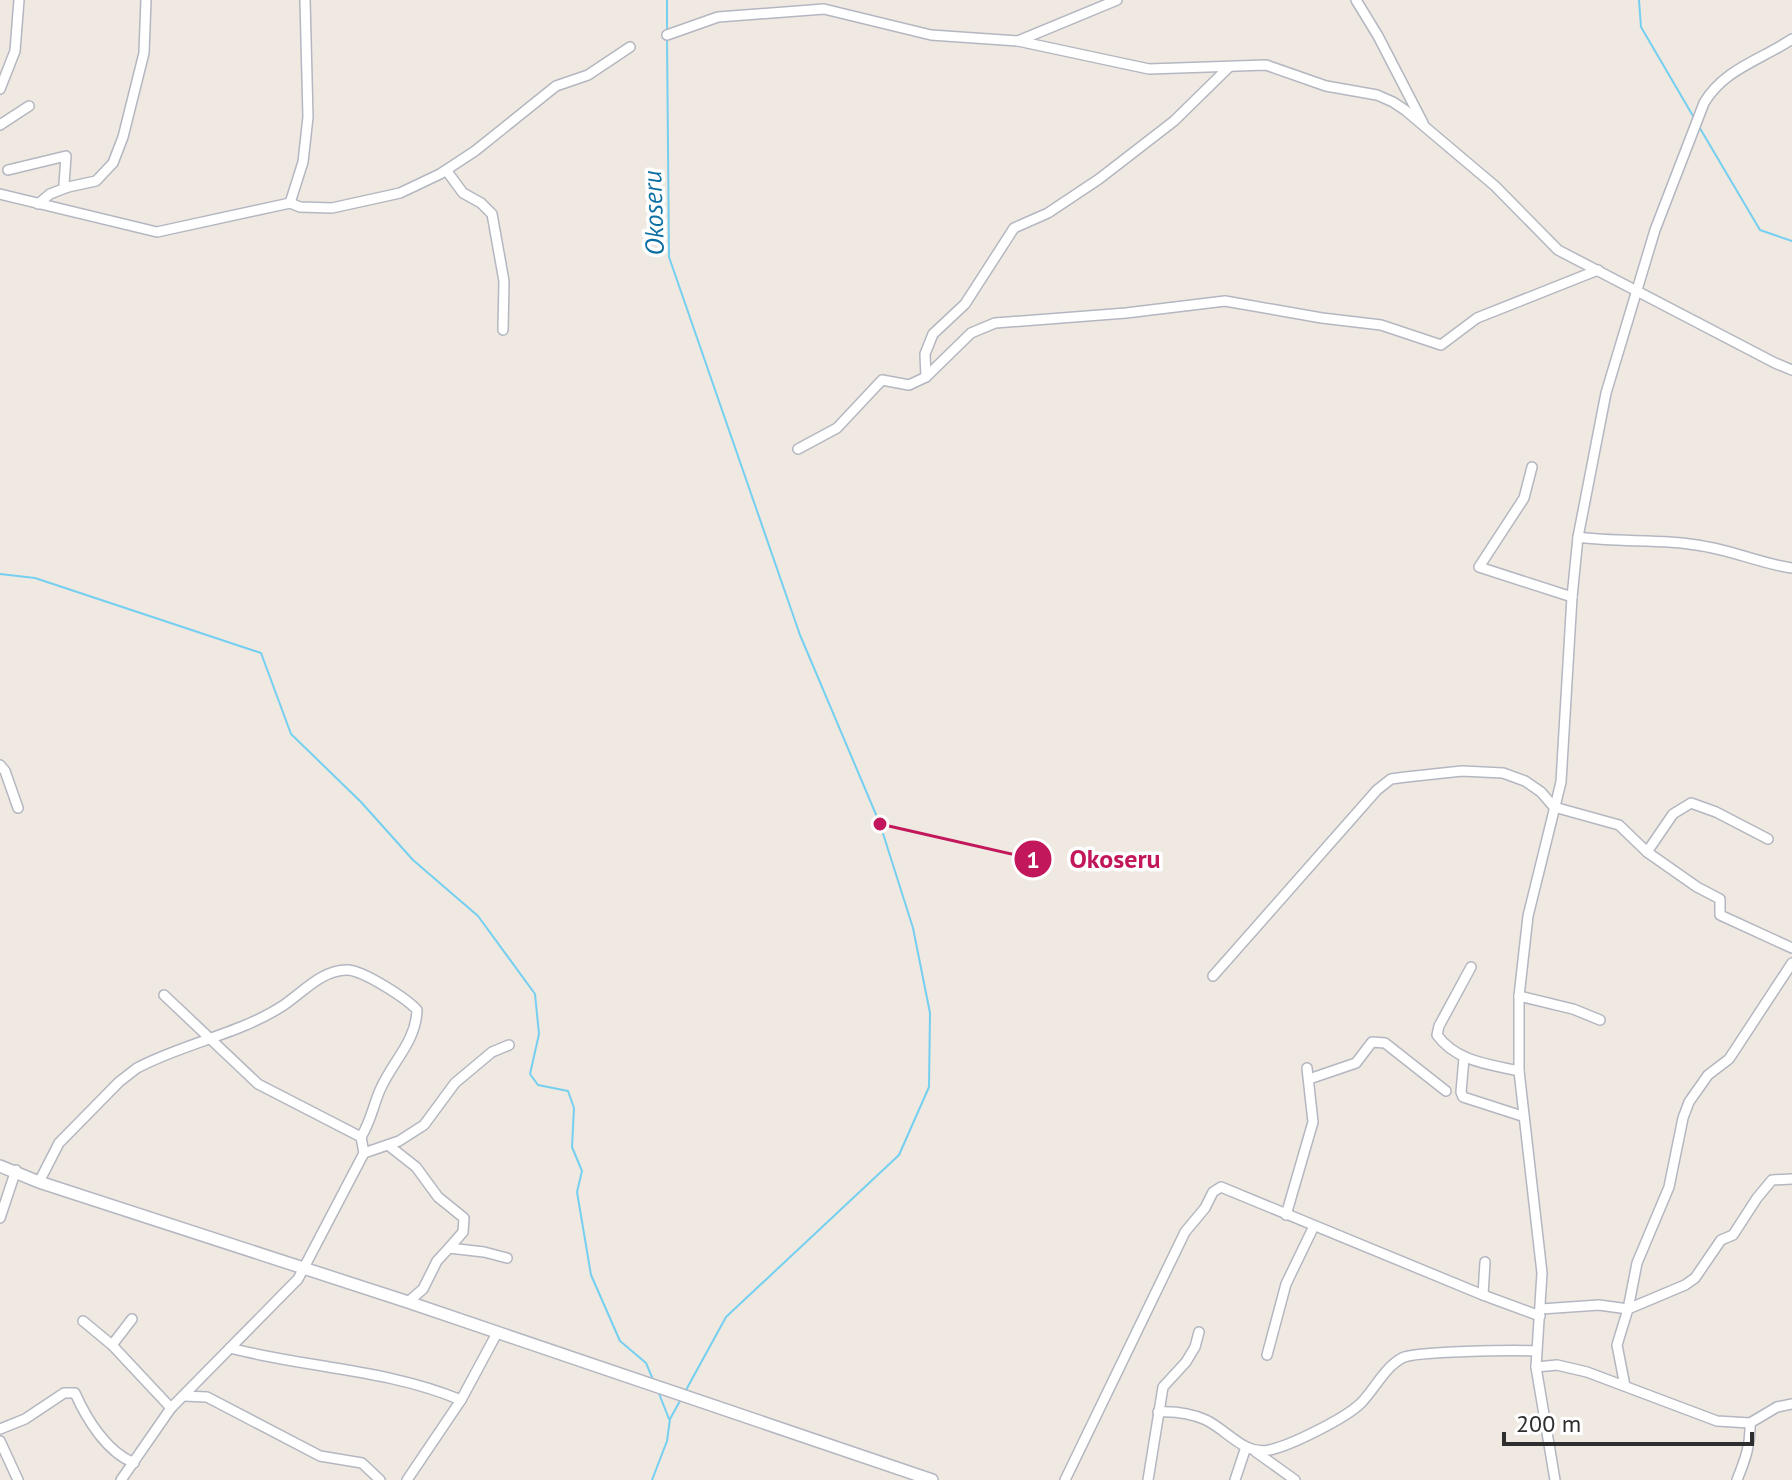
<svg xmlns="http://www.w3.org/2000/svg" width="1792" height="1480" font-family="'PT Sans',sans-serif">
<style>
.lines{fill:none;stroke-linecap:round;stroke-linejoin:round}
.stream{stroke:#75cff0;stroke-width:2}
.minor-casing{stroke:#b4b7c1;stroke-width:12}
.tertiary-casing{stroke:#b4b7c1;stroke-width:14}
.minor{stroke:#fff;stroke-width:9}
.tertiary{stroke:#fff;stroke-width:11}
.labels{text-anchor:middle;dominant-baseline:central;stroke-width:7;stroke-linejoin:round;paint-order:stroke}
.water-label{font-size:26px;font-style:italic;fill:#0d6fa3;stroke:#fff}
.leader{fill:none;stroke:#c2185b;stroke-width:3}
.callout-dot{fill:#c2185b;stroke:#fff;stroke-width:3}
.mark-label{font-size:24px;text-anchor:middle;font-weight:bold;fill:#fff}
.callout-label{font-size:26px;text-anchor:middle;font-weight:bold;fill:#c2185b;stroke:#fff;stroke-width:7;stroke-linejoin:round;paint-order:stroke}
</style>
<rect width="100%" height="100%" fill="#efe9e1"/>
<g class="lines">
<g class="stream">
<polyline points="1639,0 1641,27 1693,116"/>
<polyline points="667,31 667,0"/>
<polyline points="667,37 669,257 800,635 880,824 913,928 930,1013 929,1087 899,1155 726,1317 686,1390"/>
<polyline points="1698,125 1760,230 1792,241"/>
<polyline points="0,574 35,578 261,653 291,734 361,802 413,860 478,916 535,994 539,1034 530,1074 538,1085 568,1091 574,1108 572,1147 582,1171 577,1192 591,1275 620,1341 646,1363 654,1382"/>
<polyline points="658,1391 669,1419"/>
<polyline points="652,1480 667,1441 670,1419 681,1399"/>
</g>
<defs>
<g id="minor">
<polyline points="1356,0 1378,36 1423,123"/>
<polyline points="667,35 718,17 824,9 931,35 1018,41 1149,69 1266,65 1326,86 1377,95 1393,102 1405,110 1495,186 1558,250 1775,363 1792,370"/>
<polyline points="1018,41 1117,0"/>
<polyline points="0,89 15,51 19,0"/>
<polyline points="0,125 29,106"/>
<polyline points="8,170 66,156 64,184 68,187"/>
<polyline points="446,170 463,193 481,203 492,214 504,281 503,330"/>
<polyline points="0,194 157,232 290,203 300,207 332,208 400,193 440,174 475,151 556,86 588,75 630,47"/>
<polyline points="290,203 303,162 308,117 305,0"/>
<polyline points="38,204 50,194 68,187 96,181 113,163 123,137 144,53 146,0"/>
<polyline points="926,377 925,354 933,334 965,304 1014,228 1048,213 1099,179 1174,121 1229,67"/>
<polyline points="798,449 837,428 882,380 909,385 926,377 971,333 995,323 1126,313 1225,301 1322,318 1381,325 1441,345 1477,318 1598,270"/>
<polyline points="1532,467 1524,498 1479,567 1572,597"/>
<path d="M1578,537C1621,543 1665,538 1708,547C1736,552 1763,564 1792,568"/>
<polyline points="0,765 5,771 18,808"/>
<polyline points="1647,852 1673,814 1691,803 1716,812 1768,839"/>
<path d="M1471,967L1439,1026L1437,1035C1457,1062 1489,1064 1519,1071"/>
<polyline points="1213,976 1377,790 1391,779 1406,777 1462,771 1503,773 1525,781 1541,792 1554,807 1619,825 1647,852 1697,887 1720,899 1720,915 1792,948"/>
<polyline points="164,995 258,1084 361,1137"/>
<polyline points="1519,996 1573,1009 1600,1020"/>
<polyline points="1464,1058 1461,1092 1463,1097 1522,1116"/>
<polyline points="1309,1079 1356,1063 1372,1042 1385,1043 1446,1091"/>
<polyline points="388,1145 416,1167 438,1197 464,1218 463,1232 449,1248"/>
<polyline points="364,1153 399,1141 424,1125 455,1083 492,1052 509,1045"/>
<path d="M39,1182L59,1143L119,1082L137,1068C184,1043 240,1034 284,1005C303,992 323,969 348,970C364,971 406,998 417,1010C416,1042 392,1062 380,1090C373,1106 371,1121 361,1137L364,1153L298,1279L171,1408L121,1480"/>
<polyline points="1286,1215 1313,1122 1307,1068"/>
<polyline points="0,1218 16,1170"/>
<polyline points="1483,1295 1485,1262"/>
<polyline points="408,1302 423,1289 437,1261 449,1248 484,1252 507,1258"/>
<polyline points="1541,1309 1599,1305 1628,1309 1685,1285 1695,1278 1721,1240 1733,1235 1757,1198 1772,1180 1792,1179"/>
<polyline points="83,1321 112,1345 171,1408"/>
<polyline points="112,1345 132,1319"/>
<path d="M230,1348C307,1368 387,1369 461,1400"/>
<polyline points="1267,1355 1286,1284 1314,1226"/>
<polyline points="1536,1367 1557,1365 1587,1372 1717,1421 1750,1423 1777,1407 1792,1404"/>
<polyline points="1625,1386 1617,1345 1628,1309 1637,1263 1669,1187 1683,1118 1689,1102 1708,1075 1729,1059 1792,963"/>
<polyline points="184,1396 207,1397 320,1456 362,1463 380,1480"/>
<path d="M1158,1412C1175,1411 1190,1413 1206,1420C1227,1430 1245,1456 1269,1450C1290,1446 1346,1418 1361,1403C1374,1390 1385,1367 1402,1358C1414,1351 1517,1350 1535,1351"/>
<path d="M0,1429L25,1419L64,1393H75C87,1420 107,1452 134,1463"/>
<polyline points="0,1441 18,1480"/>
<polyline points="1256,1452 1295,1480"/>
<polyline points="407,1480 461,1400 497,1333"/>
<polyline points="1065,1480 1185,1232 1205,1208 1213,1192 1221,1187 1483,1295 1540,1316"/>
<polyline points="1148,1480 1163,1387 1186,1362 1195,1347 1199,1332"/>
<polyline points="1235,1480 1246,1447"/>
<path d="M1555,1480L1536,1367L1542,1273L1519,1071V996L1528,916L1561,782L1572,597L1578,537L1606,393L1655,230L1704,103C1724,69 1761,60 1792,39"/>
<path d="M1737,1480C1745,1460 1751,1444 1750,1423"/>
</g>
<polyline id="tertiary" points="0,1166 39,1182 408,1302 932,1480"/>
</defs>
<use href="#minor" class="minor-casing"/>
<use href="#tertiary" class="tertiary-casing"/>
<use href="#minor" class="minor"/>
<use href="#tertiary" class="tertiary"/>
</g>
<g class="labels">
<g class="water-label">
<text transform="translate(653 213) rotate(-92)">Okoseru</text>
</g>
</g>
<path class="leader" d="M880 824L1033 859"/>
<g class="callout-dot">
<circle cx="880" cy="824" r="8"/>
<circle cx="1033" cy="859" r="20"/>
</g>
<g class="mark-label">
<text x="1033" y="868">1</text>
</g>
<g class="callout-label">
<text x="1115" y="868">Okoseru</text>
</g>
<path d="M1504 1432v12h248v-12" fill="none" stroke="#2e2e2e" stroke-width="4"/>
<text x="1516" y="1432" font-size="24" fill="#2e2e2e" stroke="#ffffff" stroke-width="6" paint-order="stroke">200 m</text>
</svg>
